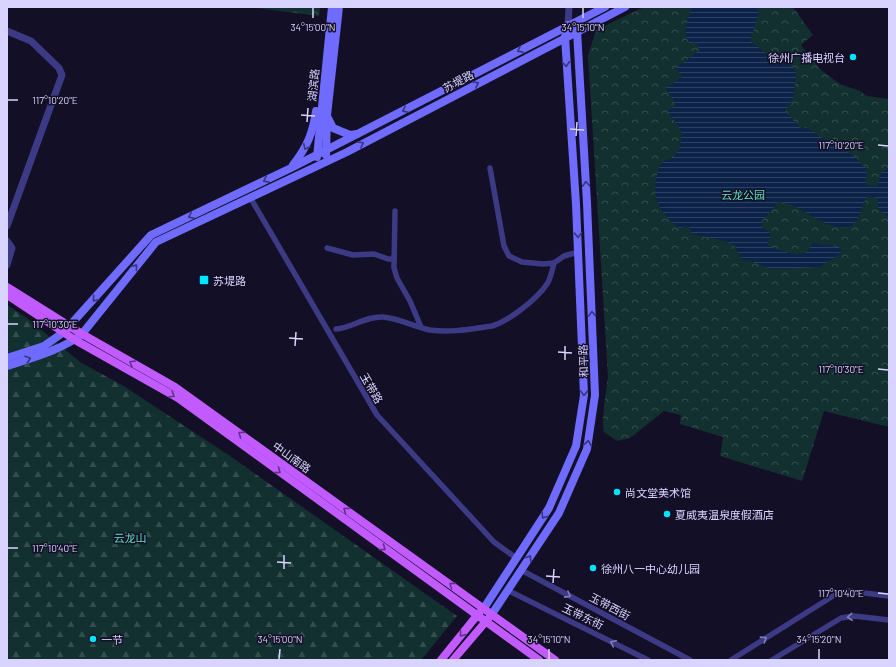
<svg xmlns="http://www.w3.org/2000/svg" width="896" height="667" font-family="Barlow,'Noto Sans SC',sans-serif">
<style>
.forest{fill:url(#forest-firs)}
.park{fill:url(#park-crowns)}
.water{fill:url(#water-rules)}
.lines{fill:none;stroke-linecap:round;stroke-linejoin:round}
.minor{stroke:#3d3a85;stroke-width:5.5}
.tertiary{stroke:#3d3a85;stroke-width:7}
.secondary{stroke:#6f6bff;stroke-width:8}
.primary{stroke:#c25bff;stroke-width:8}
.oneway{stroke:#38347d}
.oneway2{stroke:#623188}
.oneway3{stroke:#837fbc}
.ticks{fill:none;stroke:#d9d4ff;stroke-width:1.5}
.poi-dot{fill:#00e5ff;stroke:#130f26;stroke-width:1.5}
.labels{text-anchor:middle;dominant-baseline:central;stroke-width:3;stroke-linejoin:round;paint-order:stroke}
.poi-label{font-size:11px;fill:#d9d4ff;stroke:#130f26;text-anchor:start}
.street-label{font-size:11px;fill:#d9d4ff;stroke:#130f26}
.park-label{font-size:11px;fill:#5fe0c0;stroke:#130f26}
.ticks-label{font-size:10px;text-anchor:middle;fill:#d9d4ff;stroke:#130f26;stroke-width:3;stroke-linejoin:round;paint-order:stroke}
</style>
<defs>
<pattern id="forest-firs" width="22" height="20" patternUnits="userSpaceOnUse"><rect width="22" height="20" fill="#12302f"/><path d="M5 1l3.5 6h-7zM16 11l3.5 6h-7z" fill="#344d4e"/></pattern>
<pattern id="park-crowns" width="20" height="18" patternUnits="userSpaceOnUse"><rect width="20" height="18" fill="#12302f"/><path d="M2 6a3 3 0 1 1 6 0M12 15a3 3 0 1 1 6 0" fill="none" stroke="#344d4e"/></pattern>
<pattern id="water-rules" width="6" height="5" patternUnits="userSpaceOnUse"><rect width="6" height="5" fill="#0c2248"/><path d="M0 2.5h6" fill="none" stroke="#2f4163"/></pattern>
</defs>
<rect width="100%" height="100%" fill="#130f26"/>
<polygon class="forest" points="7,305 27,318 80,362 122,385 230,456 457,616 421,660 7,660"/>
<g class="park">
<polygon points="248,7 320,7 319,16"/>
<path d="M644,7H793L813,35L801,45L821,70L840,84L860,91L867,96L889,99V427L824,411L802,481L720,456L723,437L680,424L681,415L664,411L630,438L617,441L604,432C601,421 606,392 608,377L588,56L596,30Z"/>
</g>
<path class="water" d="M693,7H755L759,13L750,41L770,57L792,67L796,72L793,99L785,111L801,129L806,127L817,134L818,137H821C829,143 836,145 844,150C854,154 859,162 867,169L866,182L868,185L877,186L881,173L889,167V218L878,209V198L868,196C860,205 861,222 849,227C826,230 813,214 794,206C789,204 784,203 779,201L762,221V227L771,234L767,245C781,250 806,264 812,243L839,247L841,251L840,254L820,267L771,269L748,260L743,261L734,245L728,242L692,234L689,227L683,226L681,229C663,217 652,201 656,179C658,173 658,167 663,162C666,160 669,160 672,158C678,154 682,142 681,136L683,134L668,111L676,105L666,88L682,77L676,68L700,50L695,42L690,44C682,32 687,19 693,7Z"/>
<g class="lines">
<g class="minor">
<polyline points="490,168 504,246 509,256 522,262 543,264 554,263 564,256 578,252"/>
<polyline points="250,197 377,415 494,542 516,558"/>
<polyline points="395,211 394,268 397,278 410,301 421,327"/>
<polyline points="327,248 353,255 374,254 388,259 394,259"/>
<path d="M336,329C352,328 365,316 383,317C398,318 415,327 430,330C451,333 471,329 492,326C509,321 537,299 547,284C551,278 552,270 554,263"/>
<polyline points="521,570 690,660"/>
<polyline points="509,591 648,660"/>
<polyline points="731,660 833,596 848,591 889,596"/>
<polyline points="772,660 841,618 854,616 889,620"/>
</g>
<g class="tertiary">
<polyline points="568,25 569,7"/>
<polyline points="7,31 31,41 59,68 62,75 7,226"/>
<polyline points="7,241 12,248 7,265"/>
</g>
<g class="secondary">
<polyline points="328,118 333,128 350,135 357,134"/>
<polyline points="326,155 327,115 339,7"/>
<polyline points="317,157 332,7"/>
<path d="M293,165C307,147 313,133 316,111"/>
<polyline points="7,358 44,346 64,332 151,235 291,168 605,7"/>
<path d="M7,366C31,358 62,350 82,334L156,242L347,152L625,7"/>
<polyline points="484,608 549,508 576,446 584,395 576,204 565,37 568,25 577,31 587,203 595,395 587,449 559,513 492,614"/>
</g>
<g class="primary">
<polyline points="7,287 82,334 175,387 555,660"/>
<polyline points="7,295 75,340 178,398 539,660"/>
<polyline points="441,660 479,613"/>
<polyline points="453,660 488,619"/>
</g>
</g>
<defs><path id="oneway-chevron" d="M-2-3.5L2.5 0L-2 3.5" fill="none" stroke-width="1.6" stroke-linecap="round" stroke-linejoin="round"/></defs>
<g class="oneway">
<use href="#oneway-chevron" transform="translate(520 50) rotate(153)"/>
<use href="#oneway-chevron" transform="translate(566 64) rotate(86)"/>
<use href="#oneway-chevron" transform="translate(476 84) rotate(-28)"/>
<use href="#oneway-chevron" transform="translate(405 110) rotate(153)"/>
<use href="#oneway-chevron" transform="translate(361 144) rotate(-28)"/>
<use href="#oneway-chevron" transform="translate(306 147) rotate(116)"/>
<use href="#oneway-chevron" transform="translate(266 180) rotate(154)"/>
<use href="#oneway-chevron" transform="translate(586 184) rotate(-93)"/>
<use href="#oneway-chevron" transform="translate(191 216) rotate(154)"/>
<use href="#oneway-chevron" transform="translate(578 235) rotate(88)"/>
<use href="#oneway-chevron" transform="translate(135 267) rotate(-51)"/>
<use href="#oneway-chevron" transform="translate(95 299) rotate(131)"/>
<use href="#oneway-chevron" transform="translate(592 314) rotate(-92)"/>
<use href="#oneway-chevron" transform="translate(28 359) rotate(-18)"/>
<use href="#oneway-chevron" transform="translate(584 393) rotate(92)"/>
<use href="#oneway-chevron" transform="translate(588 443) rotate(-80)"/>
<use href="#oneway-chevron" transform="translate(544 516) rotate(123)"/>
<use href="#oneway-chevron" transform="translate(529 558) rotate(-57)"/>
</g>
<g class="oneway2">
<use href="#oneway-chevron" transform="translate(132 363) rotate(-150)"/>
<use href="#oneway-chevron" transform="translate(172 395) rotate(30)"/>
<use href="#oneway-chevron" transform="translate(241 434) rotate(-144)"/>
<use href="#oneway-chevron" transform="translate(278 471) rotate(36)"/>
<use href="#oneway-chevron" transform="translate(346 510) rotate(-144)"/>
<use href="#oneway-chevron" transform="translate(383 548) rotate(36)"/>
<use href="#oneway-chevron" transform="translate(452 585) rotate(-144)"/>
<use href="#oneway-chevron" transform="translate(462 634) rotate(129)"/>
</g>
<g class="oneway3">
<use href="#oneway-chevron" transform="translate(568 595) rotate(28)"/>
<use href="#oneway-chevron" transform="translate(850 617) rotate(175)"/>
<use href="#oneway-chevron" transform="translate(764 639) rotate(-33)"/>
<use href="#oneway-chevron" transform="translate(613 643) rotate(-154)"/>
</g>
<path class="ticks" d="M313,18V8M583,18V8M8,100H18M301,115L315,116M307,122L308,108M570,129L584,130M576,136L577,122M878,145L888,146M8,324H18M289,338L303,339M295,346L296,332M558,352L572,353M565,360V346M878,369L888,370M8,548H18M277,562L291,563M284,569V555M546,576L560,577M553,583L554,569M878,593L888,594M279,659L280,649M549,659V649M819,659V649"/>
<g class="poi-dot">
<circle cx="853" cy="57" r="4"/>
<rect x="199" y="275" width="10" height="10" rx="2"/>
<circle cx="617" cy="492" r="4"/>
<circle cx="667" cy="514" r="4"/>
<circle cx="593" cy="568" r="4"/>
<circle cx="93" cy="639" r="4"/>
</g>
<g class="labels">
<g class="poi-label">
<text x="845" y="57" text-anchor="end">徐州广播电视台</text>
<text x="213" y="280">苏堤路</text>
<text x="625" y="492">尚文堂美术馆</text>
<text x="675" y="514">夏威夷温泉度假酒店</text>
<text x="601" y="568">徐州八一中心幼儿园</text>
<text x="101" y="639">一节</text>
</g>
<g class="street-label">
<text transform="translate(458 81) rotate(-28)">苏堤路</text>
<text transform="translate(313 85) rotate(-84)">湖滨路</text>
<text transform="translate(583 361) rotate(-92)">和平路</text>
<text transform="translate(372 388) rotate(60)">玉带路</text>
<text transform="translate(292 457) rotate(36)">中山南路</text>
<text transform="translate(610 606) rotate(28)">玉带西街</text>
<text transform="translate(583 616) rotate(26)">玉带东街</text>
</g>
<g class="park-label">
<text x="743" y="194">云龙公园</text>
<text x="130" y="537">云龙山</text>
</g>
</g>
<g class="ticks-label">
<text x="313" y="31">34°15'00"N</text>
<text x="583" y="31">34°15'10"N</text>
<text x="55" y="104">117°10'20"E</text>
<text x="841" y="149">117°10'20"E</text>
<text x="55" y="328">117°10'30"E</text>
<text x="841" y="373">117°10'30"E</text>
<text x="55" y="552">117°10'40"E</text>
<text x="841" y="597">117°10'40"E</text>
<text x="280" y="643">34°15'00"N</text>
<text x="549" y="643">34°15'10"N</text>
<text x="819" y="643">34°15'20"N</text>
</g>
<rect width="896" height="667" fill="none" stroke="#d9d4ff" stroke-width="16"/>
</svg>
